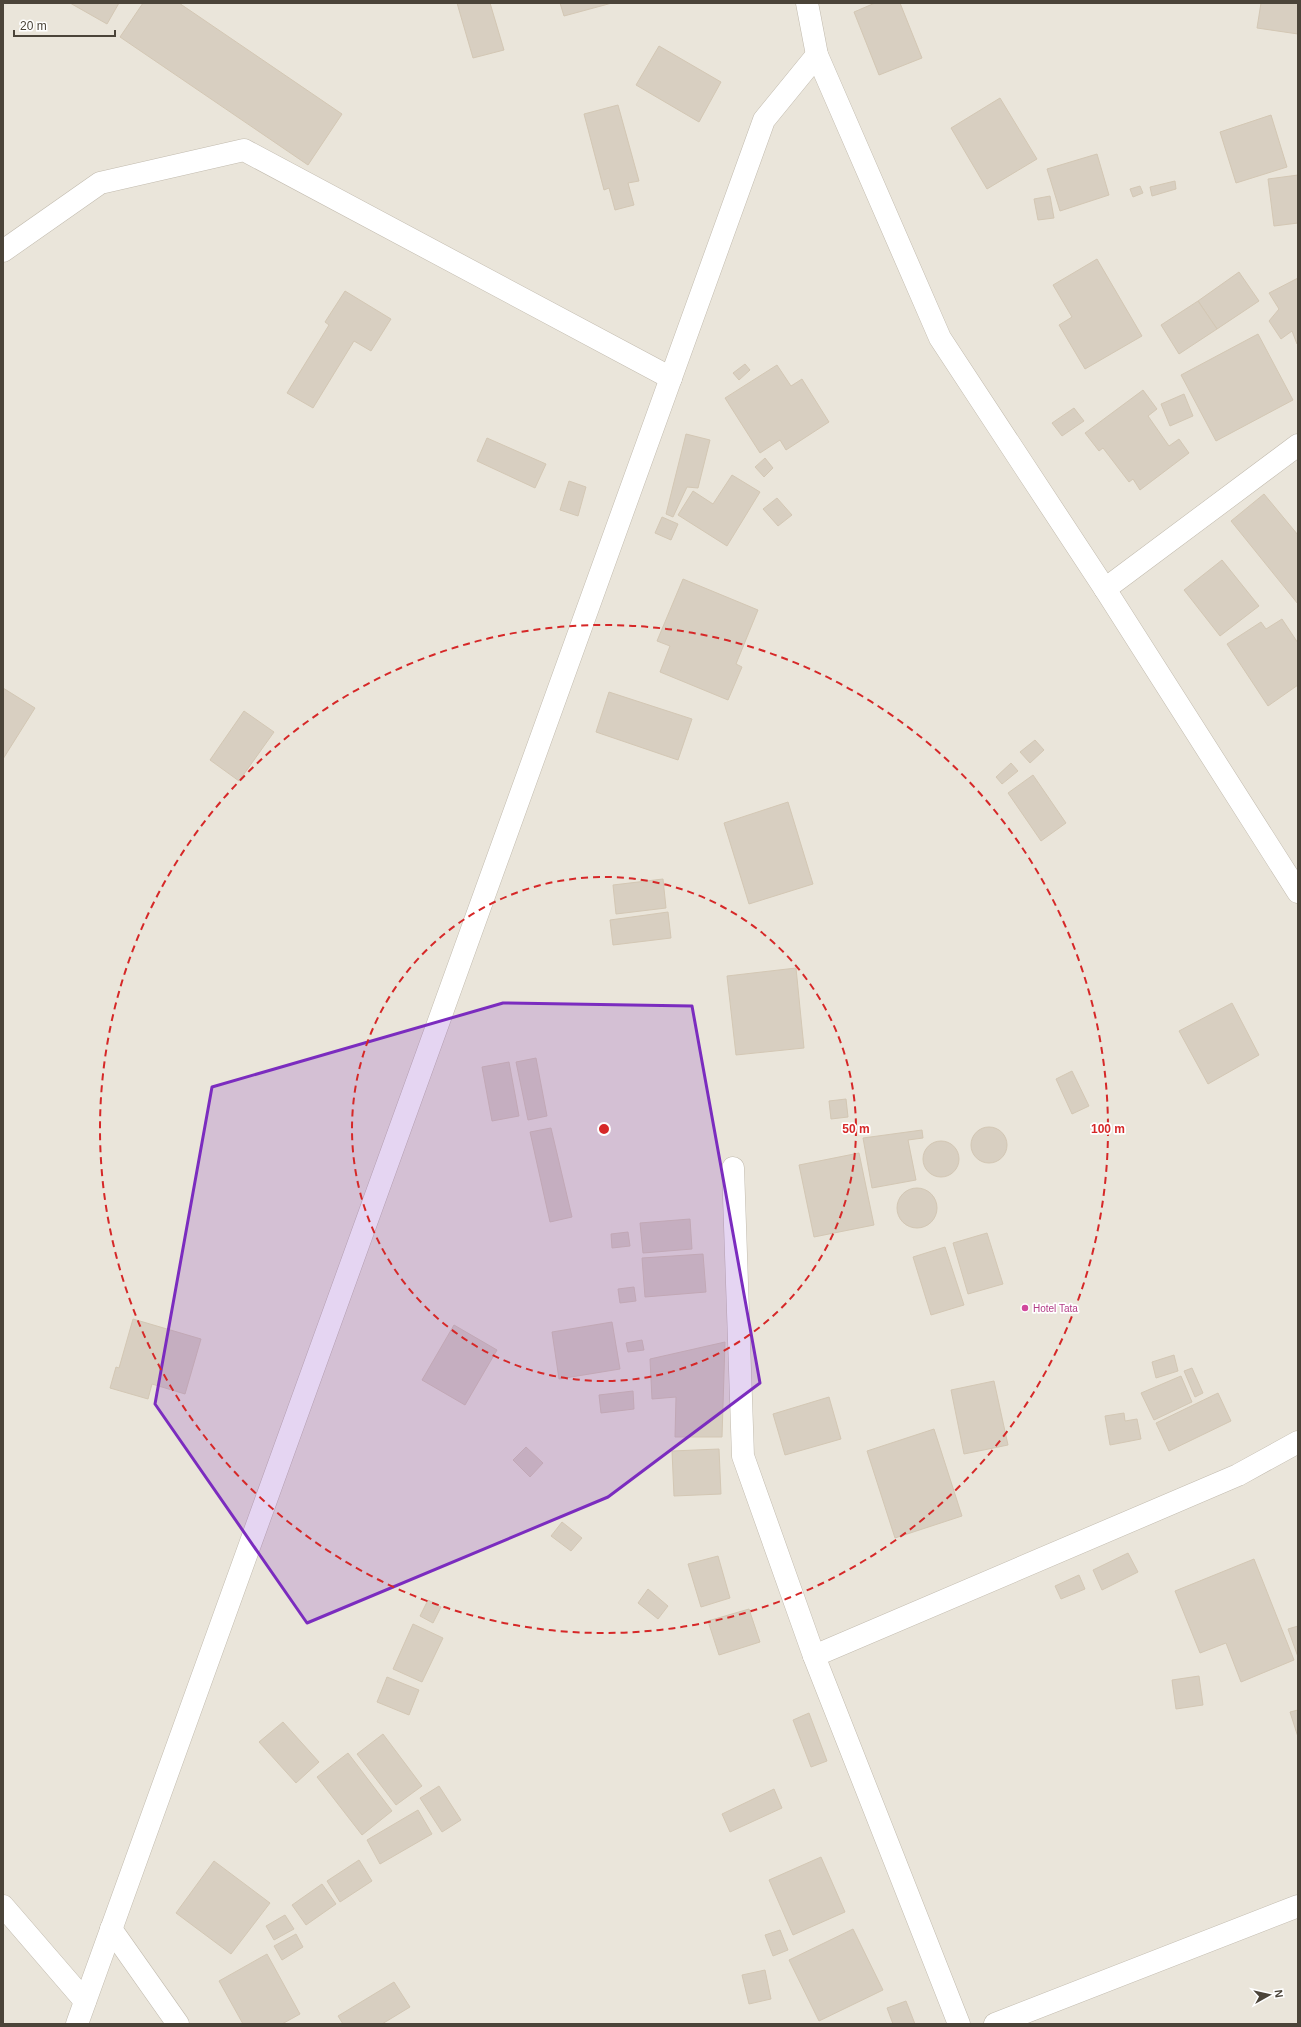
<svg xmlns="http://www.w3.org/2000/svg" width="1301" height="2027" font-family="Arial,sans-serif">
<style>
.residential{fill:#eae5da}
.building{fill:#d8cfc1;stroke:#d3c7b4}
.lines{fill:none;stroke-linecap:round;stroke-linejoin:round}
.minor-casing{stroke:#c2bbae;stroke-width:23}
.minor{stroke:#fff;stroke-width:22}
.marked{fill:#7b2cbf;fill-opacity:0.2;stroke:#7b2cbf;stroke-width:3;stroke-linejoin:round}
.ring{fill:none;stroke:#d62828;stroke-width:2;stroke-dasharray:7 5}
.hotel-dot{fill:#d1479c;stroke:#fff;stroke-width:1.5}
.labels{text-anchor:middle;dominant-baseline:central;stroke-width:3.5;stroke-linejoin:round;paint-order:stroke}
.hotel-label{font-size:10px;fill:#b23c85;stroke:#fff;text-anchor:start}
.centre{fill:#d62828;stroke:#fff;stroke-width:2}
.ring-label{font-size:12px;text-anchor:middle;font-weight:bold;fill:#d62828;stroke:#fff;stroke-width:3.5;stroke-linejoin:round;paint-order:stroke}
</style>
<rect width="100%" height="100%" fill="#f6f3ec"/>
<rect class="residential" x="3" y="3" width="1295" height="2021"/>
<g class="building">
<polygon points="70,3 119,3 107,24"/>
<polygon points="143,3 179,3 342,114 308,165 120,37"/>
<polygon points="457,3 490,3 504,50 473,58"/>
<polygon points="560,3 612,3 564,16"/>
<polygon points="875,3 900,3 922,58 879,75 854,12"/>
<polygon points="1261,3 1298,3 1298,34 1257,28"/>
<polygon points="659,46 721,82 699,122 636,85"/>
<polygon points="1000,98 1037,159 987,189 951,128"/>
<polygon points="618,105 639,181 628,183 634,205 615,210 609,188 604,190 584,114"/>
<polygon points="1271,115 1287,167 1236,183 1220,132"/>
<polygon points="1097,154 1109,195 1060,211 1047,169"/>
<polygon points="1298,175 1298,223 1274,226 1268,179"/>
<polygon points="1175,181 1176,189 1152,196 1150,187"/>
<polygon points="1140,186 1143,193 1133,197 1130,189"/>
<polygon points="1050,196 1054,218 1038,220 1034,199"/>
<polygon points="1097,259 1142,336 1085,369 1059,325 1072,317 1053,285"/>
<polygon points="1239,272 1259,301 1217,329 1198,301"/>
<polygon points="1298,278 1298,343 1297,344 1292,331 1281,339 1269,321 1279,309 1269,293"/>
<polygon points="345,291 391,319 371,351 354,341 313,408 287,393 329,325 325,322"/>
<polygon points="1198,301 1217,329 1179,354 1161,325"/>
<polygon points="1258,334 1293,400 1216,441 1181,375"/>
<polygon points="745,364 750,370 739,380 733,373"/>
<polygon points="777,365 791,386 802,379 829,422 786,450 780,440 760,453 725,398"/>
<polygon points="1143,390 1157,409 1148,416 1169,446 1179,439 1189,453 1140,490 1133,479 1129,482 1103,448 1099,451 1085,433"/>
<polygon points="1184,394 1193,416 1170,426 1161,404"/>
<polygon points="1074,408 1084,421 1062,436 1052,423"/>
<polygon points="686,434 710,440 698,488 687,487 673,517 666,514"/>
<polygon points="487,438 546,464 535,488 477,461"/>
<polygon points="765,458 773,468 764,477 755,467"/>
<polygon points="732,475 760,492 727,546 678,515 693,491 713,504"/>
<polygon points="569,481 586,487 578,516 560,510"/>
<polygon points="1264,494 1298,535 1298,604 1231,521"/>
<polygon points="777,498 792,515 778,526 763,509"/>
<polygon points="662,517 678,524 671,540 655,533"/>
<polygon points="1222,560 1259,606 1220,636 1184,590"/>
<polygon points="683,579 758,610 736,664 742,667 728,700 660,672 670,646 657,641"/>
<polygon points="1282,619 1298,643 1298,685 1268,706 1227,644 1261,622 1266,629"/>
<polygon points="3,688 35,708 3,759"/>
<polygon points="609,692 692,719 678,760 596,732"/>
<polygon points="244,711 274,732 239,781 210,760"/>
<polygon points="1035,740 1044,750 1030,763 1020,752"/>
<polygon points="1011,763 1018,771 1002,784 996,777"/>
<polygon points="1033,775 1066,823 1041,841 1008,793"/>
<polygon points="788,802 813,884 749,904 724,823"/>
<polygon points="663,879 666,908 616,914 613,885"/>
<polygon points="668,912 671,938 613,945 610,920"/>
<polygon points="796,968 804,1048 736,1055 727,976"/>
<polygon points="1232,1003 1259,1055 1208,1084 1179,1031"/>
<polygon points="536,1058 547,1116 528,1120 516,1062"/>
<polygon points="509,1062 519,1116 492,1121 482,1067"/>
<polygon points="1072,1071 1089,1106 1072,1114 1056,1079"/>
<polygon points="846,1099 848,1117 831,1119 829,1101"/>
<circle cx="989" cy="1145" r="18"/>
<polygon points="551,1128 572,1217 550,1222 530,1132"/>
<polygon points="922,1130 923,1138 908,1140 916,1180 872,1188 863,1138"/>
<circle cx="941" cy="1159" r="18"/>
<polygon points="859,1153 874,1225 814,1237 799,1165"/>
<circle cx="917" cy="1208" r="20"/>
<polygon points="690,1219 692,1249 643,1253 640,1223"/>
<polygon points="628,1232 630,1246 612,1248 611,1234"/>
<polygon points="987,1233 1003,1284 968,1294 953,1243"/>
<polygon points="945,1247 964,1305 931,1315 913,1257"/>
<polygon points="703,1254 706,1292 645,1297 642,1258"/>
<polygon points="634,1287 636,1301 620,1303 618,1289"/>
<polygon points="133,1319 201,1339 185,1394 152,1384 148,1399 110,1388 116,1367 119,1368"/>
<polygon points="612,1322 620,1369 559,1379 552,1332"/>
<polygon points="454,1325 497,1350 465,1405 422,1380"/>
<polygon points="642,1340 644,1350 628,1352 626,1343"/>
<polygon points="725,1342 722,1437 675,1437 676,1397 652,1399 650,1359"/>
<polygon points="1174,1355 1178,1371 1156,1378 1152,1362"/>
<polygon points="1192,1368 1203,1393 1195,1397 1184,1371"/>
<polygon points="1181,1376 1192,1402 1154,1420 1141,1393"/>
<polygon points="994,1381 1008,1445 964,1454 951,1390"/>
<polygon points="633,1391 634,1409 601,1413 599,1395"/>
<polygon points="1218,1393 1231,1421 1169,1451 1156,1423"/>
<polygon points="829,1397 841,1439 785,1455 773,1414"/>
<polygon points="1124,1413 1125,1421 1137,1419 1141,1439 1110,1445 1105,1416"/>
<polygon points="934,1429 962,1516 895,1538 867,1451"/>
<polygon points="526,1447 543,1463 530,1477 513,1460"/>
<polygon points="719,1449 721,1494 674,1496 672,1451"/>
<polygon points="562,1522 582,1538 571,1551 551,1536"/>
<polygon points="1128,1553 1138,1572 1102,1590 1093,1570"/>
<polygon points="718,1556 730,1598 701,1607 688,1564"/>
<polygon points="1254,1559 1294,1660 1241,1682 1226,1643 1200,1653 1175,1591"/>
<polygon points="1079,1575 1085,1589 1061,1599 1055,1586"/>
<polygon points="648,1589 668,1606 658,1619 638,1603"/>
<polygon points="428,1600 441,1607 433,1623 420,1616"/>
<polygon points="749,1609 760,1642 719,1655 708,1621"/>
<polygon points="413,1624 443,1638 422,1682 393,1669"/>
<polygon points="1298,1626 1298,1657 1288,1629"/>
<polygon points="1199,1676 1203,1705 1176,1709 1172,1680"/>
<polygon points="387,1677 419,1690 409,1715 377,1702"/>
<polygon points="1298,1710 1298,1737 1290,1712"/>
<polygon points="809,1713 827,1761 811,1767 793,1720"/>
<polygon points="283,1722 319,1762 296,1783 259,1742"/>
<polygon points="383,1734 422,1786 396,1805 357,1754"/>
<polygon points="348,1753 392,1811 362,1835 317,1777"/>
<polygon points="439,1786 461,1820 442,1832 420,1798"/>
<polygon points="774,1789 782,1808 730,1832 722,1814"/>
<polygon points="418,1810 432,1834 380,1864 367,1840"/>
<polygon points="821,1857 845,1912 793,1935 769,1880"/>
<polygon points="359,1860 372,1881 340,1902 327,1881"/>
<polygon points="214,1861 270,1903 231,1954 176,1913"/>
<polygon points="322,1884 336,1904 306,1925 292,1905"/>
<polygon points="285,1915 294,1929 274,1940 266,1926"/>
<polygon points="853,1929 883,1990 819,2021 789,1960"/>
<polygon points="780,1930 788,1950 773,1956 765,1935"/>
<polygon points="296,1934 303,1947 282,1960 274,1946"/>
<polygon points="267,1954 300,2014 282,2024 243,2024 219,1981"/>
<polygon points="765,1970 771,1999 749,2004 742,1975"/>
<polygon points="394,1982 410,2007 382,2024 343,2024 338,2016"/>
<polygon points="906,2001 915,2024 893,2024 887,2008"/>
</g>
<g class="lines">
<defs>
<g id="minor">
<polyline points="807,3 817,55 940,338 1105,589 1298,892"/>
<polyline points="3,251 100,183 244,150 671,378"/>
<polyline points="1105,589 1298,445"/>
<polyline points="733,1168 743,1456 814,1656 959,2024"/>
<polyline points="814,1656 1238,1475 1298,1442"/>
<polyline points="3,1906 85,2001"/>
<polyline points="111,1929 178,2024"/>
<polyline points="77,2024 764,120 817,55"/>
<polyline points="995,2024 1298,1906"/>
</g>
</defs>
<use href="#minor" class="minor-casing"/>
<use href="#minor" class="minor"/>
</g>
<path class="marked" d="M503,1003L692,1006L760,1383L608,1497L307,1623L155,1404L212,1087Z"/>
<g class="ring">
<circle cx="604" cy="1129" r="252"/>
<circle cx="604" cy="1129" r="504"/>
</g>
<circle class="hotel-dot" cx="1025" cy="1308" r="4"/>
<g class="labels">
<g class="hotel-label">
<text x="1033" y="1308">Hotel Tata</text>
</g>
</g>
<circle cx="604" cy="1129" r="6" class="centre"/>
<g class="ring-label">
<text x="856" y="1133">50 m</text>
<text x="1108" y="1133">100 m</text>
</g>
<rect width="1301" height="2027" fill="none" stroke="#4b4439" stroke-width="8"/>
<g transform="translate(1269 1995) rotate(82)" stroke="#ffffff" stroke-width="3" paint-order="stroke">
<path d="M0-3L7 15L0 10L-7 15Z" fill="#4b4439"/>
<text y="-6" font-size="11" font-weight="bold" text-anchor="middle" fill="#4b4439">N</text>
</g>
<path d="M14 30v6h101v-6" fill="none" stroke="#4b4439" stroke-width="2"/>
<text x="20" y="30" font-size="12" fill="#4b4439" stroke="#ffffff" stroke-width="3" paint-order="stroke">20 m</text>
</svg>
